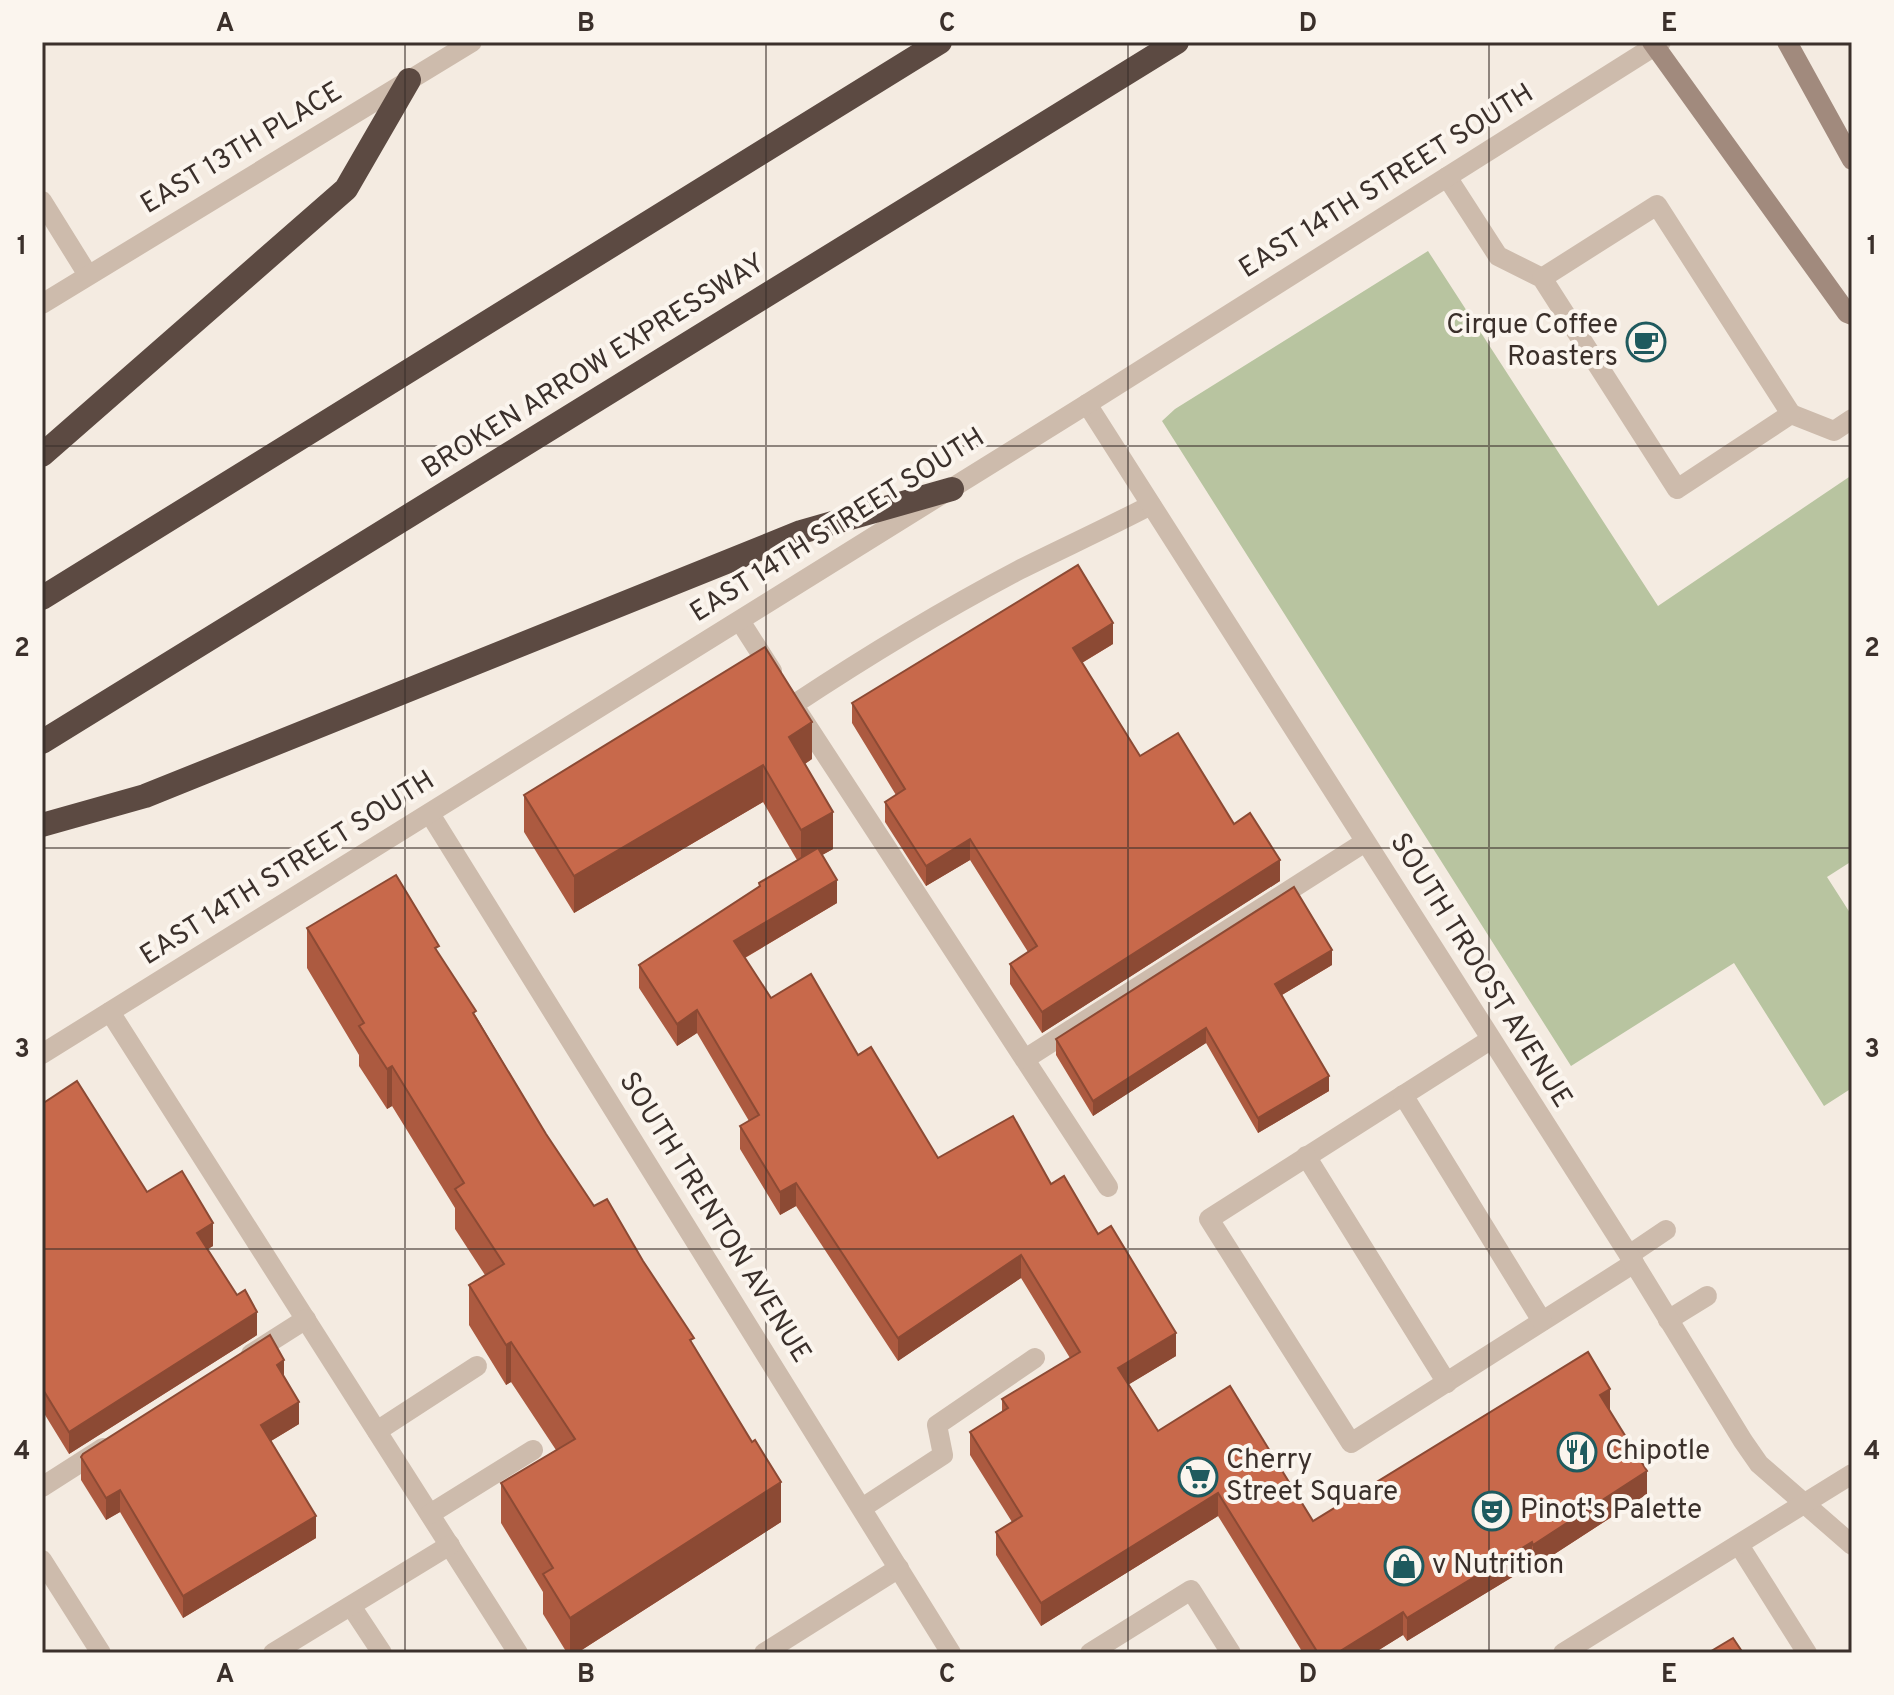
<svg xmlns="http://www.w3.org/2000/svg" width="1894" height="1695" font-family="Overpass,sans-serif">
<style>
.green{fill:#b8c4a0}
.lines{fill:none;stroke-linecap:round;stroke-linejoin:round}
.service{stroke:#cdbbac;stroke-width:20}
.minor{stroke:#cdbbac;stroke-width:20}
.tertiary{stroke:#cdbbac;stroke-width:20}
.secondary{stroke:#a18a7d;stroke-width:20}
.motorway{stroke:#5c4a42;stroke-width:24}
.wall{fill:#ac5a40}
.shaded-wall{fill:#8c4a34}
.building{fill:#c8694b;stroke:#8c4a34;stroke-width:2}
.grid{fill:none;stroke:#3b302b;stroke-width:2;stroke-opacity:0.55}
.labels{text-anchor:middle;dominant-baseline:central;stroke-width:8;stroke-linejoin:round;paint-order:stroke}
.street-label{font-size:28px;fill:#3b302b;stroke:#fbf5ee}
.poi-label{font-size:28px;fill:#3b302b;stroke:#fbf5ee;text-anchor:start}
.neatline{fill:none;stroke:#3b302b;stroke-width:3}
.grid-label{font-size:26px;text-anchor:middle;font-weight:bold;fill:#3b302b}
</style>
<rect width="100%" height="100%" fill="#f4ebe1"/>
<polygon class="green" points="1428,251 1658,606 1852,475 1852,861 1827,877 1852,916 1852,1088 1824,1106 1734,963 1571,1066 1162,421 1175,409"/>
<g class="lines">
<g class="service">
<polyline points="1447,177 1498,256 1542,278 1677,489 1791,414 1834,431 1852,419"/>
<polyline points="1542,278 1657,205 1791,414"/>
<polyline points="740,621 772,671"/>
<path d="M793,705C867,656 941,611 1019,570C1063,548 1107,528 1151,505"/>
<polyline points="798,712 1108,1187"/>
<polyline points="110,1012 518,1653"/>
<polyline points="1490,1040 1209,1219 1351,1443 1634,1263"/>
<polyline points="1025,1059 1365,842"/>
<polyline points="1403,1095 1542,1321"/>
<polyline points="1306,1156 1447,1383"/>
<polyline points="1629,1255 1666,1230"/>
<polyline points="1668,1320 1707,1296"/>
<polyline points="251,1354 306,1319"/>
<polyline points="377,1431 477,1366"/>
<polyline points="42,1487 103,1448"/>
<polyline points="862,1508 943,1455 937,1425 1035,1358"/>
<polyline points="430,1514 533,1450"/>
<polyline points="1739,1545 1807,1653"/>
<polyline points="351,1606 382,1653"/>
<polyline points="273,1653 450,1545"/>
<polyline points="764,1653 899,1568"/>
<polyline points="1090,1653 1191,1590 1231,1653"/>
</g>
<g class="minor">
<polyline points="42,201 88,275"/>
<polyline points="1087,404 1629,1255 1743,1441 1759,1464 1852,1545"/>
<polyline points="430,814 951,1653"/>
<polyline points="42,1560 101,1653"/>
</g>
<g class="tertiary">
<polyline points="42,304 472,42"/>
<polyline points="42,1054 1087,404 1661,42"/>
<polyline points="1563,1653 1852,1474"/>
</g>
<g class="secondary">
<polyline points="1652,42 1847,313 1852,315"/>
<polyline points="1787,42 1852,160"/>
</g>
<g class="motorway">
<polyline points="42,455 346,189 409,80"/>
<polyline points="42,598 940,42"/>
<polyline points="42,742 1177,42"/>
<polyline points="42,825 145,796 801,532 952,489"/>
</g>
</g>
<g class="wall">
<polygon points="1113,644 1082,663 1140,756 1234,824 1280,881 1042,1033 1010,984 1010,964 1028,952 970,860 926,886 885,822 885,802 896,795 852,723 852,703"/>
<polygon points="812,759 805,764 833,849 822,855 837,903 745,958 771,998 858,1055 938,1158 1051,1184 1098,1234 1176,1356 1129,1384 1158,1431 1313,1521 1610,1411 1647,1494 1533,1568 1532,1565 1407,1641 1403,1635 1374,1653 1303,1653 1218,1516 1041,1626 996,1555 996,1532 1012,1522 970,1455 970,1432 1002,1412 1002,1399 1070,1358 1021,1278 898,1361 796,1206 780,1215 740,1149 740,1126 749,1121 697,1033 677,1046 639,988 639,965 759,887 759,883 797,860 763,802 574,913 524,832 524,795"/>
<polygon points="307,928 439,954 546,1134 594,1206 694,1346 781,1522 577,1653 567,1653 543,1614 543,1592 501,1523 501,1483 556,1450 511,1382 506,1385 469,1325 469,1285 485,1275 455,1229 455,1208 392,1106 387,1109 359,1066 359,1055 307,968"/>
<polygon points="1332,965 1282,995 1329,1091 1258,1133 1206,1043 1093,1116 1056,1055 1056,1039"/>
<polygon points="42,1104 147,1192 213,1246 208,1249 257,1335 69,1454 42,1410"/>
<polygon points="284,1376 299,1424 271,1441 316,1538 183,1618 120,1512 106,1520 81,1480 81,1457"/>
</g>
<g class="shaded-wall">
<polygon points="1113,623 1113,644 1073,668 1073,648"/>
<polygon points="812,722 812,759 789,774 789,737"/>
<polygon points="763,765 763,802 574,913 574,876"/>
<polygon points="833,812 833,849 801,867 801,830"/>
<polygon points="970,839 970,860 926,886 926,866"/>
<polygon points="1280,860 1280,881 1042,1033 1042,1012"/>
<polygon points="837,880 837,903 734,964 734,941"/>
<polygon points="1332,950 1332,965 1275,999 1275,984"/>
<polygon points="697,1010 697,1033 677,1046 677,1024"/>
<polygon points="1206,1028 1206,1043 1093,1116 1093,1101"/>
<polygon points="392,1066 392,1106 387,1109 387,1069"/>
<polygon points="1329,1076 1329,1091 1258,1133 1258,1118"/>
<polygon points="796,1183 796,1206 780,1215 780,1192"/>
<polygon points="213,1223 213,1246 197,1255 197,1233"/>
<polygon points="1021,1255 1021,1278 898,1361 898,1338"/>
<polygon points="257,1312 257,1335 69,1454 69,1432"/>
<polygon points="1176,1333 1176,1356 1118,1391 1118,1368"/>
<polygon points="511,1342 511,1382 506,1385 506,1345"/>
<polygon points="284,1360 284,1383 277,1365"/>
<polygon points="1610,1389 1610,1412 1600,1395"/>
<polygon points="299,1402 299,1424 261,1447 261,1425"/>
<polygon points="1647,1471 1647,1494 1533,1568 1533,1545"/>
<polygon points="781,1482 781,1522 577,1653 570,1653 570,1618"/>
<polygon points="120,1490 120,1512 106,1520 106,1498"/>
<polygon points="1218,1493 1218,1516 1041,1626 1041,1603"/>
<polygon points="316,1516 316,1538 183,1618 183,1596"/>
<polygon points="1532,1542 1532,1565 1407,1641 1407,1618"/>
<polygon points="1403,1612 1403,1635 1374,1653 1337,1653"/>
</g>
<g class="building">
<polygon points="1078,565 1113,623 1073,648 1140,756 1178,733 1234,824 1250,813 1280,860 1042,1012 1010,964 1037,946 970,839 926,866 885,802 905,789 852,703"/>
<polygon points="765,647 812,722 789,737 833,812 801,830 763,765 574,876 524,795"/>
<polygon points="818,848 837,880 734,941 771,998 811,974 858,1055 871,1047 938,1158 1013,1116 1051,1184 1064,1176 1098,1234 1111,1226 1176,1333 1118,1368 1158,1431 1230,1386 1313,1521 1588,1352 1610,1389 1600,1395 1647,1471 1533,1545 1532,1542 1407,1618 1403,1612 1337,1653 1318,1653 1218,1493 1041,1603 996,1532 1022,1516 970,1432 1008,1408 1002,1399 1080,1352 1021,1255 898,1338 796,1183 780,1192 740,1126 759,1115 697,1010 677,1024 639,965 760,886 759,883"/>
<polygon points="396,875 439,946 435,948 476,1011 473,1013 546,1134 594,1206 607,1199 643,1261 694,1338 690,1340 752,1442 755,1440 781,1482 570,1618 543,1574 553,1568 501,1483 575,1439 511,1342 506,1345 469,1285 504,1264 455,1189 464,1183 392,1066 387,1069 359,1026 364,1023 307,928"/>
<polygon points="1294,887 1332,950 1275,984 1329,1076 1258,1118 1206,1028 1093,1101 1056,1039"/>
<polygon points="77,1081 147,1192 182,1171 213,1223 197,1233 237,1295 245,1290 257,1312 69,1432 42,1388 42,1104"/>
<polygon points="270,1335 284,1360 277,1365 299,1402 261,1425 316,1516 183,1596 120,1490 106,1498 81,1457 83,1454"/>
<polygon points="1733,1638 1743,1653 1708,1653"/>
</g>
<path class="grid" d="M405,42V1653M766,42V1653M1128,42V1653M1489,42V1653M42,446H1852M42,848H1852M42,1249H1852"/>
<defs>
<symbol id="cafe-ring" viewBox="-11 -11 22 22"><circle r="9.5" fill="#fbf5ee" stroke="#1f5a5e" stroke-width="1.5"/><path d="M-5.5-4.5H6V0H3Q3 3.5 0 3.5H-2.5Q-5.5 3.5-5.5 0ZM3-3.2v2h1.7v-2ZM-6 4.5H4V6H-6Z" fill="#1f5a5e"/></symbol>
<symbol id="restaurant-ring" viewBox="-11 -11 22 22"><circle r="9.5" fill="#fbf5ee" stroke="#1f5a5e" stroke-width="1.5"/><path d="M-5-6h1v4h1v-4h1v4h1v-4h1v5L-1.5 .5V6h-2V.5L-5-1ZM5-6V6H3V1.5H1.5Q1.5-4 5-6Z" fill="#1f5a5e"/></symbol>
<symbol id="supermarket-ring" viewBox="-11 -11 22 22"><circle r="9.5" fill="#fbf5ee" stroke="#1f5a5e" stroke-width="1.5"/><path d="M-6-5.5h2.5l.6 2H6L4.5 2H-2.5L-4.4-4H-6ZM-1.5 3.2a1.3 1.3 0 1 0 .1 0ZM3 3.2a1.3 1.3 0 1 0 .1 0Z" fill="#1f5a5e"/></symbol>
<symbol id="theatre-ring" viewBox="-11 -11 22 22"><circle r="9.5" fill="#fbf5ee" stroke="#1f5a5e" stroke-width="1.5"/><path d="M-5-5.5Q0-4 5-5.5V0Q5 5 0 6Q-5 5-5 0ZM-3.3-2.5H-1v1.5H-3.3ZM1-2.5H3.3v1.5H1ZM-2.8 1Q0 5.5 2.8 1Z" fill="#1f5a5e"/></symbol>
<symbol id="shop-ring" viewBox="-11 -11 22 22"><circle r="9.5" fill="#fbf5ee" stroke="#1f5a5e" stroke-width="1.5"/><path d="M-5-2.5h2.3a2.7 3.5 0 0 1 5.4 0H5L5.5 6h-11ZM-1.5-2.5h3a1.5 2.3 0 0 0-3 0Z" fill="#1f5a5e"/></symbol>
</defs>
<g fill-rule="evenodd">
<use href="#cafe-ring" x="1624" y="320" width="44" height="44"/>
<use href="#restaurant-ring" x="1555" y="1430" width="44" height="44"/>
<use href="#supermarket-ring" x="1176" y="1455" width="44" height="44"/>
<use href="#theatre-ring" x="1470" y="1489" width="44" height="44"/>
<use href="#shop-ring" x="1382" y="1544" width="44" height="44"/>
</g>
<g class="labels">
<g class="street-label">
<text transform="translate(242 149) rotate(-31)">EAST 13TH PLACE</text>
<text transform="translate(1387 182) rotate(-32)">EAST 14TH STREET SOUTH</text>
<text transform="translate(594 367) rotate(-32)">BROKEN ARROW EXPRESSWAY</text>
<text transform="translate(838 526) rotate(-32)">EAST 14TH STREET SOUTH</text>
<text transform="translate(288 869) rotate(-32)">EAST 14TH STREET SOUTH</text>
<text transform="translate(1480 971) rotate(58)">SOUTH TROOST AVENUE</text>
<text transform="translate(714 1218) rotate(58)">SOUTH TRENTON AVENUE</text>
</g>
<g class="poi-label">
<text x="1618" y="326" text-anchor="end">Cirque Coffee<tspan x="1618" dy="32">Roasters</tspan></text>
<text x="1605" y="1452">Chipotle</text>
<text x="1226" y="1461">Cherry<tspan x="1226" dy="32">Street Square</tspan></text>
<text x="1520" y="1511">Pinot's Palette</text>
<text x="1432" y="1566">v Nutrition</text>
</g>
</g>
<rect width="1894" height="1695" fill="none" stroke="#fbf5ee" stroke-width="88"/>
<rect x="44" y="44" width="1806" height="1607" class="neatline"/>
<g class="grid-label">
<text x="225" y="31">A</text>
<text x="586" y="31">B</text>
<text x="947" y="31">C</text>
<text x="1308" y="31">D</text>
<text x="1669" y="31">E</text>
<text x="22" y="254">1</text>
<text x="1872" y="254">1</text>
<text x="22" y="656">2</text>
<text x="1872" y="656">2</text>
<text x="22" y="1057">3</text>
<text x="1872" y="1057">3</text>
<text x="22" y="1459">4</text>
<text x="1872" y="1459">4</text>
<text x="225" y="1682">A</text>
<text x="586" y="1682">B</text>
<text x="947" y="1682">C</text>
<text x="1308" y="1682">D</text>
<text x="1669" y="1682">E</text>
</g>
</svg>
